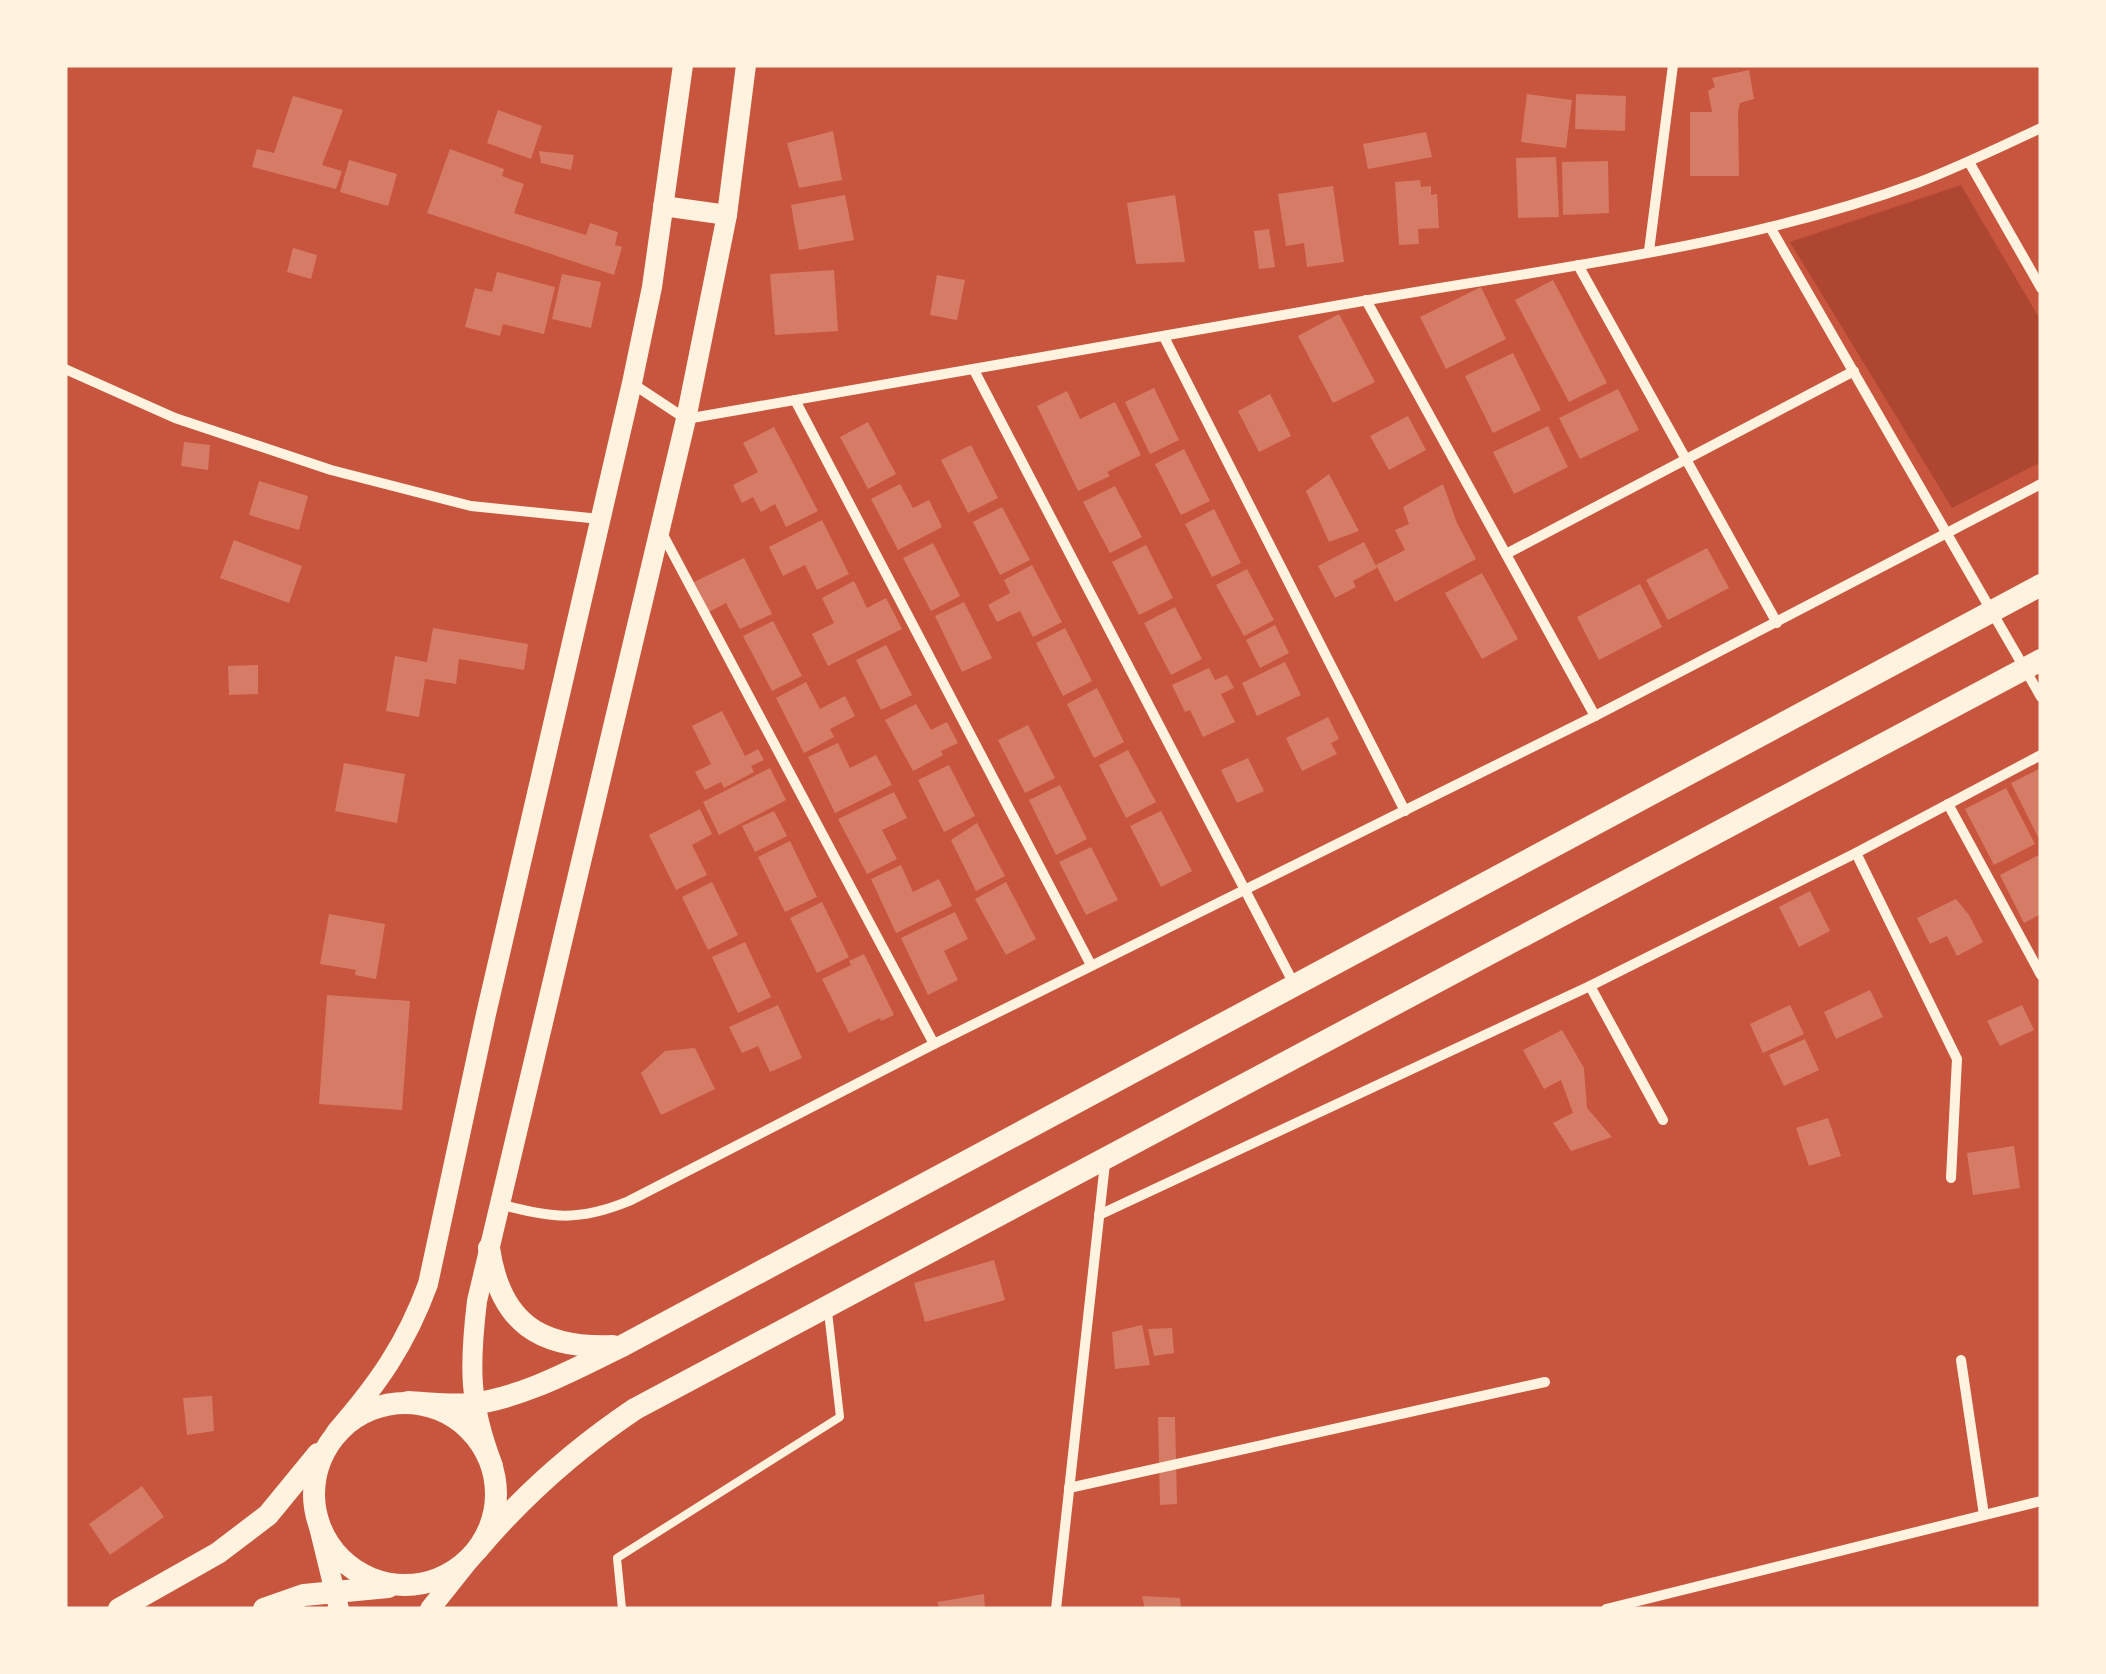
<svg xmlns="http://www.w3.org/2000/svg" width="2106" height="1674" font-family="Overpass,sans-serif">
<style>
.green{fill:#ae4732}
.building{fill:#d67c66}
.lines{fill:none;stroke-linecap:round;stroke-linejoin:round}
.service{stroke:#fff3e0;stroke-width:8}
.minor{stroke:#fff3e0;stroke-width:10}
.secondary{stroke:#fff3e0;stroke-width:20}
.primary{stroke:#fff3e0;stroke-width:22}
</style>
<rect width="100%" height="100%" fill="#c8553d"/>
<polygon class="green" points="1961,185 2041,321 2041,462 1952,508 1790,242"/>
<g class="building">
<polygon points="1749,70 1754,99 1740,103 1738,112 1739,176 1690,176 1690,112 1712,112 1708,91 1715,87 1712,78"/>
<polygon points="1527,94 1572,100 1566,148 1521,142"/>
<polygon points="1576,94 1626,96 1625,131 1575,129"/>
<polygon points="293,96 343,110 322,165 342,171 336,189 252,167 257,149 274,153"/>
<polygon points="498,110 542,126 531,159 487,143"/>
<polygon points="833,131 842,180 799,188 787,143"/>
<polygon points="1426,132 1432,157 1368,169 1363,144"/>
<polygon points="450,149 504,169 502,176 524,184 514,213 586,235 590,223 618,232 615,245 622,247 614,275 427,213"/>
<polygon points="539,151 574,155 571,170 541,163"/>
<polygon points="1556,157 1559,217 1518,218 1516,158"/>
<polygon points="349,160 397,174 388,206 340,192"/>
<polygon points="1608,161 1609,213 1563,215 1562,162"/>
<polygon points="1420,180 1421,187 1431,186 1431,195 1437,194 1439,228 1418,229 1419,244 1399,245 1395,182"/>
<polygon points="1333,186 1344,262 1307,267 1304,243 1286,246 1278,194"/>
<polygon points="845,195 854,240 799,250 791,205"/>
<polygon points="1175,195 1185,262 1136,264 1127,203"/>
<polygon points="1269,229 1275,267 1259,269 1254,231"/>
<polygon points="293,248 317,255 311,279 287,272"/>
<polygon points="834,270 838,331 775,335 770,274"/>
<polygon points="497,272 555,287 544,334 503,324 500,336 465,327 475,288 492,292"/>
<polygon points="562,274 601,282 591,328 552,319"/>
<polygon points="937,275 965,280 957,320 930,315"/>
<polygon points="1553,280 1607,383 1569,402 1515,300"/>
<polygon points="1481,287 1506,339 1446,369 1420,317"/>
<polygon points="1339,314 1375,382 1333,403 1298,336"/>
<polygon points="1513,353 1541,410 1493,433 1465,376"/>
<polygon points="1154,388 1179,440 1150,454 1125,402"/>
<polygon points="1618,389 1639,430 1580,459 1559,418"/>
<polygon points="1067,391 1080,419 1115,402 1141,455 1107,472 1110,476 1078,491 1037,406"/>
<polygon points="1270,394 1291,436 1259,452 1238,411"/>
<polygon points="1408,416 1426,450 1389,470 1370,436"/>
<polygon points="868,422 896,474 868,489 840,437"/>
<polygon points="1548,426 1568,467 1514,494 1493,452"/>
<polygon points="774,427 818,511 786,527 775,504 761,512 753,497 742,503 733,485 758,472 743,443"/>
<polygon points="184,442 210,445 208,470 181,466"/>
<polygon points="971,445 998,498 968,513 941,460"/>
<polygon points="1184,449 1210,501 1181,515 1155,464"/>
<polygon points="1329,474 1359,531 1329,542 1306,491"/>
<polygon points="259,481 308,496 299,530 249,515"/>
<polygon points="900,484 913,508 929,500 942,527 898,550 871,499"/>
<polygon points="1443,484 1457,523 1476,559 1395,602 1376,565 1405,550 1395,530 1409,524 1403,507"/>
<polygon points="1115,486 1142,537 1110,553 1083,502"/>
<polygon points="1002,507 1030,560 1000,575 973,522"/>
<polygon points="1214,509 1241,563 1212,577 1185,524"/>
<polygon points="822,520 849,574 817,590 805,565 783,576 769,547"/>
<polygon points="234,540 302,566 289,603 220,578"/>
<polygon points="1364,542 1377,568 1353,581 1356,587 1335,598 1318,566"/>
<polygon points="933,543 960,596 931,611 903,558"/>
<polygon points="1146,545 1173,598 1139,615 1112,562"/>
<polygon points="1707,548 1729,588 1668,620 1646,580"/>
<polygon points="744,558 772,614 740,629 726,603 709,612 694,582"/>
<polygon points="1032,565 1062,622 1033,637 1020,611 997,622 988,605 1010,593 1004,580"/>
<polygon points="1247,569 1274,620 1244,636 1216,585"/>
<polygon points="1482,573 1518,639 1482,659 1445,593"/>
<polygon points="854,581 867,608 886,598 902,629 828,666 812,634 834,623 822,598"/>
<polygon points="1640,584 1662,627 1599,660 1577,617"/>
<polygon points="964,602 992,658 962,672 935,616"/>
<polygon points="1175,607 1202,659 1171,675 1144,623"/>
<polygon points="773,621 802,676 772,691 743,636"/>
<polygon points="1275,625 1289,653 1260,668 1246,640"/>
<polygon points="433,628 528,644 524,670 459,659 456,684 425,679 419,717 386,711 395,656 427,662"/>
<polygon points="1065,628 1092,681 1063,696 1036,643"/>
<polygon points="886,645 912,695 881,710 856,660"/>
<polygon points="1285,662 1301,695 1257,716 1242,683"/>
<polygon points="258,665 258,694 229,695 228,666"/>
<polygon points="1209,668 1215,680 1227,675 1234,688 1221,694 1235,722 1203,737 1190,710 1185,712 1172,685"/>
<polygon points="806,682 820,709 845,696 855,716 830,729 834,737 804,753 776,698"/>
<polygon points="1097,688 1124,742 1094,758 1067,704"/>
<polygon points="916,704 931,730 947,722 958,743 941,751 943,755 913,771 885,720"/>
<polygon points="722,711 745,756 758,749 764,760 751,766 754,772 724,788 721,782 705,790 695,772 711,764 692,726"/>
<polygon points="1328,717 1339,739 1331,743 1337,754 1302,771 1286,738"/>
<polygon points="1028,725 1055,778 1025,793 998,740"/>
<polygon points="838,743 850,768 876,755 892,785 835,813 808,757"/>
<polygon points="1128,750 1156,802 1126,818 1099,765"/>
<polygon points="1248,758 1264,791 1237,803 1221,770"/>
<polygon points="344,763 405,774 397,823 335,811"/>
<polygon points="949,765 975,816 944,832 918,780"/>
<polygon points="770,768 786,800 719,835 703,802"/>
<polygon points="2041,768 2041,843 2011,783"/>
<polygon points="1060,785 1087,839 1056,855 1029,800"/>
<polygon points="2006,788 2035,844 1994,865 1965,809"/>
<polygon points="894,792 907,818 882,830 897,859 867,874 838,819"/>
<polygon points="700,809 712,834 692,845 707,875 676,890 649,835"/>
<polygon points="774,811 787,836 755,852 742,826"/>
<polygon points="1161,811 1192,871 1161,887 1130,826"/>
<polygon points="977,823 1005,876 976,891 951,840"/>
<polygon points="790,841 817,897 785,912 758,857"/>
<polygon points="1091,847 1118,900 1086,915 1059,862"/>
<polygon points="2041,854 2041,914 2024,923 2000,875"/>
<polygon points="901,865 913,892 939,879 952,906 896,933 871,879"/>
<polygon points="712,882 738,935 708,950 682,897"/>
<polygon points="1006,882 1036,939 1006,955 975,899"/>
<polygon points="1810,891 1830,931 1799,947 1779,907"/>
<polygon points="1956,899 1969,915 1983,942 1957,956 1947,936 1930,944 1917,918"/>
<polygon points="822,902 849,957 817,973 790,918"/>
<polygon points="955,912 968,939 944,951 958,980 928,995 901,938"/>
<polygon points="329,914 385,924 376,979 355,975 356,970 320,964"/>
<polygon points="745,942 771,997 738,1013 712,957"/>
<polygon points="864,954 894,1015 881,1021 880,1018 849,1033 822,979 851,965 849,961"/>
<polygon points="1870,990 1883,1017 1836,1039 1824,1012"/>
<polygon points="327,995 410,1001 402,1110 319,1104"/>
<polygon points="778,1005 802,1058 770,1072 758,1046 742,1053 729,1027"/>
<polygon points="1790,1005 1804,1034 1763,1053 1750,1024"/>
<polygon points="2022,1005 2034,1030 2000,1046 1987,1021"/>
<polygon points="1562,1030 1584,1068 1587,1108 1612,1137 1571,1151 1553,1123 1573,1113 1561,1080 1544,1089 1523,1050"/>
<polygon points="1805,1039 1819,1070 1784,1086 1769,1055"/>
<polygon points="695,1048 715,1089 661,1115 641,1073 665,1051"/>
<polygon points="1828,1118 1841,1156 1809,1166 1796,1128"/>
<polygon points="2014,1146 2020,1188 1973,1195 1967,1153"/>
<polygon points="994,1260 1005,1300 925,1322 914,1283"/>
<polygon points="1142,1325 1150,1365 1115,1369 1112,1332"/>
<polygon points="1172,1328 1174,1353 1154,1356 1148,1329"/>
<polygon points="212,1396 214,1431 187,1435 183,1398"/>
<polygon points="1158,1417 1175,1417 1177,1504 1160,1505"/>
<polygon points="142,1486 164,1517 110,1555 89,1524"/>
<polygon points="984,1594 985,1609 940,1609 937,1602"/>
<polygon points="1142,1596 1180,1598 1181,1609 1145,1609"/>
</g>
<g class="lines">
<polyline class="service" points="622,1609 617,1558 840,1417 828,1312"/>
<g class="minor">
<polyline points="1969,162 2041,288"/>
<polyline points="1770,227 2041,697"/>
<polyline points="1649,251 1673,65"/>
<polyline points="1578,265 1777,623"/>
<polyline points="1366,300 1595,716"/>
<polyline points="1164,337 1405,811"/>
<polyline points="65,369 175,418 331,470 471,506 600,519"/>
<polyline points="975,372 1294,984"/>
<path d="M633,384L686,419C912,380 1138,341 1363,301C1548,268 1740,248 1917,183C1959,167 2000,147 2041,128"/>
<polyline points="795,400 1091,965"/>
<polyline points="662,533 934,1044"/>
<polyline points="1506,554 1854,371"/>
<polyline points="1948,804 2041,975"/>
<polyline points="1856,853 1957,1059 1951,1178"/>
<polyline points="1590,986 1663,1120"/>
<path d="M499,1204C551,1218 578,1222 629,1201L934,1044L1595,716L2041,484"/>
<polyline points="1099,1215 1590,986 1856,853 2041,755"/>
<polyline points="1961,1360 1984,1515"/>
<polyline points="1069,1488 1545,1382"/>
<polyline points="1056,1609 1105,1163"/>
<polyline points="1606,1609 2041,1501"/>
</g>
<g class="secondary">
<polyline points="663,206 727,215"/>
<path d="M336,1432C378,1384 406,1344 428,1284L486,1014L632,383L652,287L683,65"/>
<path d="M493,1466C469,1403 469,1368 477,1301L686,419L727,215L746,65"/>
<polyline points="319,1527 339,1609"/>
<polyline points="430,1609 477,1550"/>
</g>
<g class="primary">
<path d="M489,1248C500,1323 540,1349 613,1346"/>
<path d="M408,1402C428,1403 450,1406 470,1404C523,1398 574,1369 622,1346L2041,585"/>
<circle cx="405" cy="1494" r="91"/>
<path d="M477,1550C524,1494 574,1450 635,1409L2041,660"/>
<polyline points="119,1609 218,1553 268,1515 318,1454"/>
<polyline points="264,1609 304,1595 388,1587"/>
</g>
</g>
<rect width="2106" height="1674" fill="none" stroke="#fff3e0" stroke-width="135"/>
</svg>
